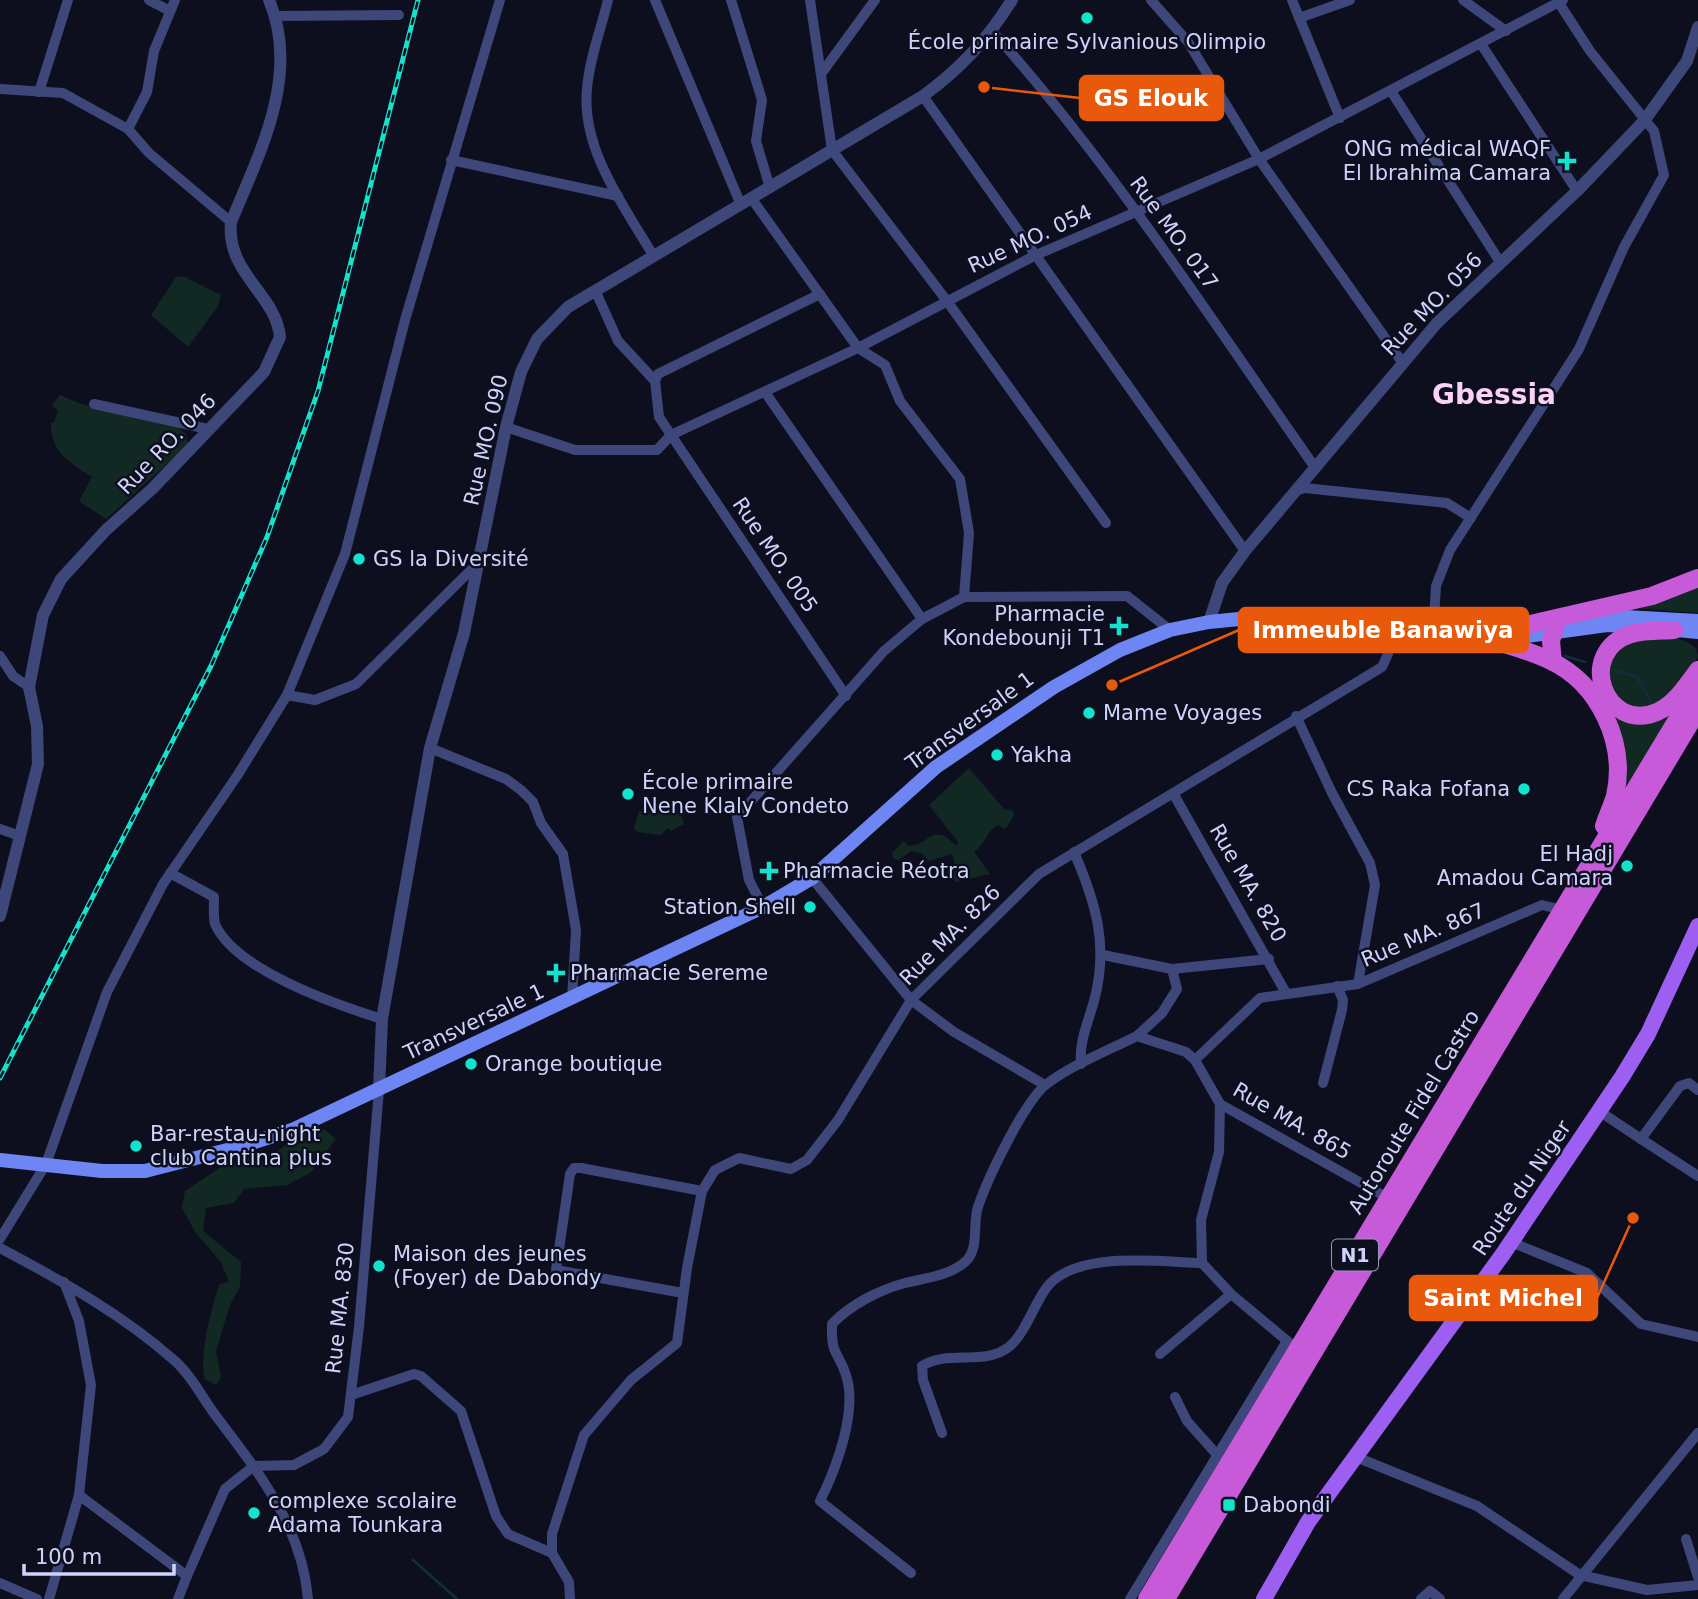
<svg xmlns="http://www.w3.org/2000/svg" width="1698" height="1599" font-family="'DejaVu Sans',sans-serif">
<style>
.green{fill:#122822}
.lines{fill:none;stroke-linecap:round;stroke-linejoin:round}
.stream{stroke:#112d3f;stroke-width:2.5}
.minor{stroke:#3d4779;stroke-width:10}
.tertiary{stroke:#3d4779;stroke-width:12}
.secondary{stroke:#6e86f3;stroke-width:14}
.primary{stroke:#9d5ff2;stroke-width:16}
.trunk{stroke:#c75ad9;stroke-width:18}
.rail-casing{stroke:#13e3cd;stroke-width:5}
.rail{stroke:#0e0f1e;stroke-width:2.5;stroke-dasharray:8;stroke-linecap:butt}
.poi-dot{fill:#13e3cd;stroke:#0e0f1e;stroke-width:2.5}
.labels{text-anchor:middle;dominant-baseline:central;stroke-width:5;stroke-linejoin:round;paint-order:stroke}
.shield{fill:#0e0f1e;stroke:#9598b9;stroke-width:2}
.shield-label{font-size:19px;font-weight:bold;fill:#cfd3fb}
.poi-label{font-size:21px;fill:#cfd3fb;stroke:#0e0f1e;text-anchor:start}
.street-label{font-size:21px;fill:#cfd3fb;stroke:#0e0f1e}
.district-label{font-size:28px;font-weight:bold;fill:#fbd1f5;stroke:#0e0f1e}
.leader{fill:none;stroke:#e8590c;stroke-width:2.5}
.callout-dot{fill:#e8590c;stroke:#0e0f1e;stroke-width:2.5}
.callout{fill:#e8590c;stroke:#e8590c;stroke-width:2.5}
.callout-label{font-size:23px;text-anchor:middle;font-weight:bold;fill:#fff}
</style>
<rect width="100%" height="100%" fill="#0e0f1e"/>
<g class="green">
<polygon points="183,276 221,295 218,306 188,347 151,315 176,277"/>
<path d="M60,395L81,404L175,425L186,434L188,445L106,519L79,501L92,477C70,463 50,452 51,423L54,422L58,410L52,405Z"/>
<polygon points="1698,586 1698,613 1630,608"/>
<path d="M1672,637C1684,641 1698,643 1698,658L1667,699L1644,713L1613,698L1607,664L1627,642Z"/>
<polygon points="1683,699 1622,794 1608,708 1619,716"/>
<path d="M969,768L1004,809L1013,811L1014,816L1005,829L997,825C987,832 984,845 974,852L990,874L955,882L952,876L956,868L952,854L929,861L922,853L911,851L899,860L893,859L892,853L904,841L909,846C931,844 933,821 956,846L958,842L929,805Z"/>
<polygon points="671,800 677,805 684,824 671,831 668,828 661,835 637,832 634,828 639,812 654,804 665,808"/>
<path d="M311,1129L325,1130L336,1139L310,1173L287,1185L244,1189L234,1203L206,1208L203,1231L241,1262L240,1287L230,1305L216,1351L221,1378L216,1385L205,1379C198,1361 212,1303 220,1284L229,1282L221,1262L195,1232L182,1208L185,1191L227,1163L239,1164L246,1157L263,1160Z"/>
</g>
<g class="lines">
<g class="stream">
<polyline points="1565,656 1585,662"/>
<polyline points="1616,671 1637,677 1652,703"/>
<polyline points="413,1560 457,1599"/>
</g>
<g class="minor">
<polyline points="149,0 170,11"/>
<path d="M608,0C601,29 589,60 587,89C581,149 624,206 653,255"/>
<polyline points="655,0 741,205"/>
<polyline points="731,0 762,100 756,141 770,188"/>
<polyline points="810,0 832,150 947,301 1106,523"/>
<polyline points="1151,0 1188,42 1259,159 1402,362"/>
<polyline points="1292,0 1340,118"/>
<polyline points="1463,0 1506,31"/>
<polyline points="276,16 399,15"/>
<polyline points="1299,18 1350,0"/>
<path d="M992,31C1112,165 1211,319 1314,466"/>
<polyline points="1481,44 1577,191"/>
<polyline points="821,74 875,0"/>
<polyline points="0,89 63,93 128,129 149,153 231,222"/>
<polyline points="1391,91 1500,262"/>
<polyline points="39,92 68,0"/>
<polyline points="923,96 1245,551"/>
<polyline points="128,129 147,92 154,51 175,0"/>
<polyline points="451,160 618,196"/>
<polyline points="752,199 858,348 885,365 900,401 960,479 969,533 964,597"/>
<polyline points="595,290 618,341 655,381 659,417 846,696"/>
<polyline points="655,381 658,374 820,294"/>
<polyline points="765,392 922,619"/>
<polyline points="94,404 208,429"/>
<polyline points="506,427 575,450 657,450 671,435 858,348 1036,255 1259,159 1563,0"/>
<polyline points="1295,491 1305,488 1447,503 1471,518"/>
<polyline points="1433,636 1436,586 1450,550 1579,349 1624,247 1664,175 1654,131 1590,51 1557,0"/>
<polyline points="0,656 13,676 29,687"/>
<polyline points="287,695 315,700 356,684 477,564"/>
<polyline points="1296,716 1332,793 1370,863 1375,885 1358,984"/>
<polyline points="430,748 506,779 521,790 533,802 541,823 563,854 576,930 572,999"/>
<polyline points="1173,793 1286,993"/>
<polyline points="0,829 20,836"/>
<path d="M1074,852C1096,903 1109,946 1094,1001C1088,1023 1079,1041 1081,1064"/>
<path d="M170,873L214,897C214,904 213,917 215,924C235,970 337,1005 382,1019"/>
<polyline points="812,878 911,1000 954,1032 1045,1085"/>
<polyline points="763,907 749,880 737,817 884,651 922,619 964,597 1127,596 1170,630"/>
<polyline points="1103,955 1172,969 1269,959"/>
<polyline points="1137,1036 1162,1013 1177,989 1172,969"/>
<polyline points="1195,1060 1260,998 1358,984 1542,905 1562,910"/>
<polyline points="1323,1083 1342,1010 1343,1000 1337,986"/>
<polyline points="1698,1090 1689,1083 1680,1086 1641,1139 1698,1176"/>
<polyline points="1599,1111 1641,1139"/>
<polyline points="0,1239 46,1164 107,992 163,884 237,776 287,695 345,554 405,320 500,0"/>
<polyline points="1511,1242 1587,1273 1641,1324 1698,1337"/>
<path d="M0,1248C62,1281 122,1314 175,1361C190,1374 201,1395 213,1412C256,1469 302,1525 308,1599"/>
<polyline points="1202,1263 1201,1220 1219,1152 1220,1104"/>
<polyline points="683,1293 556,1270 570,1174 574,1168 581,1168 702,1191"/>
<polyline points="1160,1354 1231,1294"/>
<polyline points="351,1395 414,1374 421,1376 461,1411 496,1516 508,1534 552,1553"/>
<polyline points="1175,1397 1187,1421 1219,1457"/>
<path d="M942,1433L923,1380L922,1366C948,1349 985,1367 1010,1346C1026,1332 1034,1304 1047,1287C1076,1250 1160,1262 1202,1263L1231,1294L1298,1350"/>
<polyline points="1356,1457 1477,1506 1580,1575 1647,1590 1698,1585"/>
<polyline points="79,1495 187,1576 225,1489 254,1466 294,1465 324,1449 348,1417 359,1327 379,1090"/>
<polyline points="1686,1539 1698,1577"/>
<path d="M911,1573L820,1501C836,1469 858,1411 846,1375C838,1350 831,1357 832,1324C850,1305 879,1290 905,1283C925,1278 949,1276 965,1262C980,1249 972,1225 978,1207C987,1180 1025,1099 1048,1083C1074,1064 1107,1051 1137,1036L1143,1038L1186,1052L1195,1060L1220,1104L1388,1198"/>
<polyline points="0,1583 37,1599"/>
<polyline points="49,1599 79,1495 91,1385 79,1321 64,1282"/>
<polyline points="178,1599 187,1576"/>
<polyline points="570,1599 569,1582 552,1553 552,1534 584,1435 631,1380 677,1343 687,1268 702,1191 715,1170 739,1158 791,1169 807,1160 838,1120 911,1000 1039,874 1382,667 1388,654 1389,632"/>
<polyline points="1130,1599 1287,1341"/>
<polyline points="1421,1599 1430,1591 1440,1599"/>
<polyline points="1563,1599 1698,1433"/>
</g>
<g class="tertiary">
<polyline points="1209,622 1222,583 1245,551 1437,323 1577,191 1644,121 1687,61 1698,27"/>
<path d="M0,916L38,764L37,726L29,687L43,615L61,579L106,530L153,488L264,372L280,337C276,294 226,274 231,222C259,154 301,75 269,0"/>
<path d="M379,1090L382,1019L430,748L464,633L506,427L521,372L537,339L568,307L923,96C961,68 986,41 1012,0"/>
</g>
<g class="secondary">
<polyline points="1586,618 1607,616 1698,621"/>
<polyline points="1666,629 1698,632"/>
<polyline points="1499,640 1607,625 1645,627"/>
<polyline points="0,1160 102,1171 145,1171 239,1147 292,1130 763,907 812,878 936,767 1054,687 1120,650 1170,630 1209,622 1249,618 1433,636 1514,629"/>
</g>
<polyline class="primary" points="1264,1599 1308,1522 1503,1254 1622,1077 1648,1034 1698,926"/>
<g class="trunk">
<polyline points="1505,630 1652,596 1698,578"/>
<path d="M1674,630C1660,631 1645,630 1631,634C1575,652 1605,734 1657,712C1675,704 1687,685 1698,670"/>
<path d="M1495,641C1514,647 1533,652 1551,661C1599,684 1627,743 1615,796C1612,806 1607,816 1604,826"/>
<polyline points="1553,662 1551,641 1557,621"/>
<polyline points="1147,1599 1698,685"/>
<polyline points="1166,1599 1698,710"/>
</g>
<defs>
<polyline id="rail" points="0,1078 211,666 267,537 318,391 418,0"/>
</defs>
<use href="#rail" class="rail-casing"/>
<use href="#rail" class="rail"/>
</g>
<g class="poi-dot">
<circle cx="1087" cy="18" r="7"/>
<path d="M1563.5 150.5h7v7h7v7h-7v7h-7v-7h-7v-7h7z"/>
<circle cx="359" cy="559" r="7"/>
<path d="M1115.5 615.5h7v7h7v7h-7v7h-7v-7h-7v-7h7z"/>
<circle cx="1089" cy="713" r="7"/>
<circle cx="997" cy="755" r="7"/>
<circle cx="1524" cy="789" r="7"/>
<circle cx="628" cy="794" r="7"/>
<circle cx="1627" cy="866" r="7"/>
<path d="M765.5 860.5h7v7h7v7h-7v7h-7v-7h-7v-7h7z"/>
<circle cx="810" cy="907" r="7"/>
<path d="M552.5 962.5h7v7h7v7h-7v7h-7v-7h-7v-7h7z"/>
<circle cx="471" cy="1064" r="7"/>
<circle cx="136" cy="1146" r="7"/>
<circle cx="379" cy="1266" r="7"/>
<rect x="1222" y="1498" width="14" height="14" rx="3.5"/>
<circle cx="254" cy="1513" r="7"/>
</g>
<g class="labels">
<rect class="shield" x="1332" y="1239.5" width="46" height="31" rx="5"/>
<g class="shield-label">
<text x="1355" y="1255">N1</text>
</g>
<g class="poi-label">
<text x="1087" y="42" text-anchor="middle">École primaire Sylvanious Olimpio</text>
<text x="1551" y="149" text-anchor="end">ONG médical WAQF<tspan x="1551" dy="24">El Ibrahima Camara</tspan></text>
<text x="373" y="559">GS la Diversité</text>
<text x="1105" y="614" text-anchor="end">Pharmacie<tspan x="1105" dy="24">Kondebounji T1</tspan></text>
<text x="1103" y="713">Mame Voyages</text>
<text x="1011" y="755">Yakha</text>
<text x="642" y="782">École primaire<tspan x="642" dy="24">Nene Klaly Condeto</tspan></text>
<text x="1510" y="789" text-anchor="end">CS Raka Fofana</text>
<text x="1613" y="854" text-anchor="end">El Hadj<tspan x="1613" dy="24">Amadou Camara</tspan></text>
<text x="783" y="871">Pharmacie Réotra</text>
<text x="796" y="907" text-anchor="end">Station Shell</text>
<text x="570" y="973">Pharmacie Sereme</text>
<text x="485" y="1064">Orange boutique</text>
<text x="150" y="1134">Bar-restau-night<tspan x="150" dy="24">club Cantina plus</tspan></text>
<text x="393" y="1254">Maison des jeunes<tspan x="393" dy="24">(Foyer) de Dabondy</tspan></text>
<text x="268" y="1501">complexe scolaire<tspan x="268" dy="24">Adama Tounkara</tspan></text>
<text x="1243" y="1505">Dabondi</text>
</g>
<g class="street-label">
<text transform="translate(1174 233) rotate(54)">Rue MO. 017</text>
<text transform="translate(1030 239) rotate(-25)">Rue MO. 054</text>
<text transform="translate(1432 304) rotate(-46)">Rue MO. 056</text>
<text transform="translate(486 440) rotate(-77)">Rue MO. 090</text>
<text transform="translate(167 444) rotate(-46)">Rue RO. 046</text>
<text transform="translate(775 555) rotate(56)">Rue MO. 005</text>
<text transform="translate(970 721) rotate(-36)">Transversale 1</text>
<text transform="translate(1248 883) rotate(60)">Rue MA. 820</text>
<text transform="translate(950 935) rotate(-45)">Rue MA. 826</text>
<text transform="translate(1423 935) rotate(-23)">Rue MA. 867</text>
<text transform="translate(474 1022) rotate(-25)">Transversale 1</text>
<text transform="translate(1414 1112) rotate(-59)">Autoroute Fidel Castro</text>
<text transform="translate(1292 1121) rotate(30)">Rue MA. 865</text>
<text transform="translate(1522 1188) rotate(-56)">Route du Niger</text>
<text transform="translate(340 1308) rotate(-84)">Rue MA. 830</text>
</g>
<g class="district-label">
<text x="1494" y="394">Gbessia</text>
</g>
</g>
<path class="leader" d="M984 87L1080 98M1112 685L1239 630M1633 1218L1597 1298"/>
<g class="callout-dot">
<circle cx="984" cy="87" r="7"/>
<circle cx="1112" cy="685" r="7"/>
<circle cx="1633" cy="1218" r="7"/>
</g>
<g class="callout">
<rect x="1080" y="76" width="143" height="44" rx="7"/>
<rect x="1239" y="608" width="289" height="44" rx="7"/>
<rect x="1410" y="1276" width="187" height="44" rx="7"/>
</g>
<g class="callout-label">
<text x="1151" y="106">GS Elouk</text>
<text x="1383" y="638">Immeuble Banawiya</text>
<text x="1503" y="1306">Saint Michel</text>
</g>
<path d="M24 1564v10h150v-10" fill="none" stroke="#cfd3fb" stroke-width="3.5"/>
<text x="35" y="1564" font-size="21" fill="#cfd3fb" stroke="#0e0f1e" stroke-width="5" paint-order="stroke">100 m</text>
</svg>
